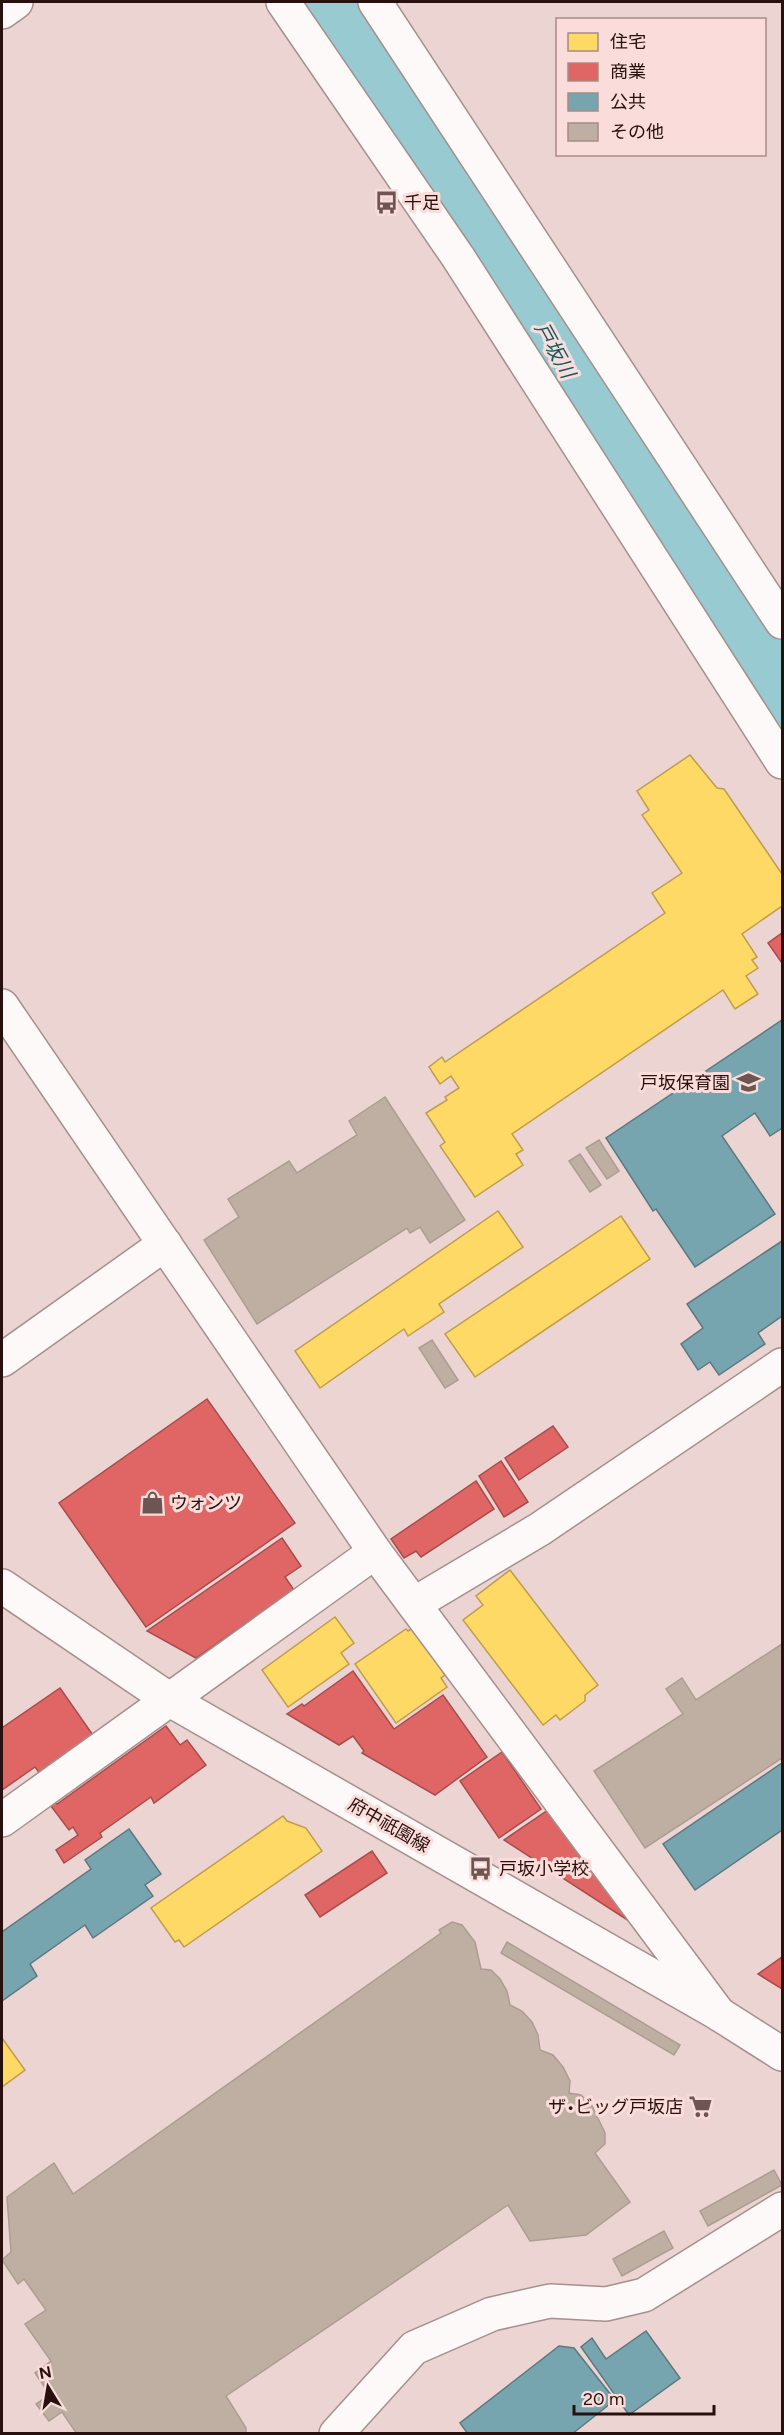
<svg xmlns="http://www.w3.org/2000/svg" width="784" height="2435" font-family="Figtree,'Noto Sans JP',sans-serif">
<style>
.homes{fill:#ffd966;stroke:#be9d4c;stroke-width:1.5}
.shops{fill:#e06666;stroke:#a84c4c;stroke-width:1.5}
.public{fill:#76a5af;stroke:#5e787f;stroke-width:1.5}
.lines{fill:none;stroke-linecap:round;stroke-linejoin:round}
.river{stroke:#97cad1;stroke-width:84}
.building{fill:#bfafa3;stroke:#ac9d92;stroke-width:1.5}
.minor-casing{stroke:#a6908e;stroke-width:36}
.secondary-casing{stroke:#a6908e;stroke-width:36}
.minor{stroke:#fcf9f8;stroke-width:33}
.secondary{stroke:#fcf9f8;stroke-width:33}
.labels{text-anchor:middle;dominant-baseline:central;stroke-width:6;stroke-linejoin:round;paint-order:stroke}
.poi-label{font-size:18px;fill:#27100e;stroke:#faddda;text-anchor:start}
.street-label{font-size:18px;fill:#27100e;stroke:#faddda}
.water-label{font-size:20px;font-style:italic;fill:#125961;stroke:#faddda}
</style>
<rect width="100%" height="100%" fill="#ecd4d2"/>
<g class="homes">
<polygon points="690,755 717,788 724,789 782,874 782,906 742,934 757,957 752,960 758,968 746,976 758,994 735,1009 723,990 512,1134 523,1150 516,1154 523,1165 475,1197 440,1146 445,1142 426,1113 447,1100 445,1097 459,1088 451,1076 440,1084 429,1067 442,1057 445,1062 665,913 652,893 682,873 642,815 649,810 637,791"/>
<polygon points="498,1211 523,1247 439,1304 444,1312 408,1336 404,1329 320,1388 295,1351"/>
<polygon points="621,1216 650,1259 475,1377 445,1334"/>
<polygon points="510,1570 598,1685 585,1695 585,1701 560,1720 556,1715 543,1725 463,1620 483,1605 476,1596"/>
<polygon points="335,1617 354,1643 341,1653 349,1664 288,1707 262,1670"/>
<polygon points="413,1628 445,1675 441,1678 447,1687 396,1723 355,1664 406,1629 408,1631"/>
<polygon points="283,1816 287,1821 306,1828 322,1851 184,1947 179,1940 175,1942 151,1908"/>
<polygon points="2,2038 25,2070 2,2087"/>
</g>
<g class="shops">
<polygon points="782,933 782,963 768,943"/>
<polygon points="207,1399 295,1523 146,1627 59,1503"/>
<polygon points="553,1426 568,1447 519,1480 505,1458"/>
<polygon points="501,1461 528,1502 504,1517 479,1476"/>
<polygon points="476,1481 494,1509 421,1557 416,1551 404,1558 391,1539"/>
<polygon points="282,1538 301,1566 285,1577 294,1590 196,1658 147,1631"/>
<polygon points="353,1671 394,1729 443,1695 487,1757 435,1795 362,1753 364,1751 353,1736 339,1745 287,1714 302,1704 304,1706"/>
<polygon points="60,1688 95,1738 41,1775 35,1767 2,1790 2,1728"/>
<polygon points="166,1726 180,1745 187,1740 206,1765 154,1803 151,1797 100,1833 102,1837 64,1863 56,1850 78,1835 73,1827 69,1830 51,1806 55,1802 57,1804"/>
<polygon points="502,1752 541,1809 499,1838 460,1781"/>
<polygon points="548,1810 632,1918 629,1921 504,1840"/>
<polygon points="372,1851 387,1873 320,1917 305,1895"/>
<polygon points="782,1957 782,1989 758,1974"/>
</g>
<g class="public">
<polygon points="782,1020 782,1128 770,1136 755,1113 722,1136 775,1214 695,1267 656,1209 653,1211 606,1138"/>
<polygon points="782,1241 782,1316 758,1333 765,1344 719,1375 710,1362 698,1370 681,1344 703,1328 687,1304"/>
<polygon points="782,1763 782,1830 695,1890 663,1844"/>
<polygon points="129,1829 161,1874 145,1885 153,1896 93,1938 85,1925 30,1964 37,1976 2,2001 2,1932 91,1869 85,1860"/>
<polygon points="646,2331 680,2378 629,2415 581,2347 592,2338 606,2359"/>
<polygon points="559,2346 574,2348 615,2400 572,2434 468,2434 460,2423"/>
</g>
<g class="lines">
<polyline class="river" points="325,2 373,74 470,198 587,406 731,630 782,702"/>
</g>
<g class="building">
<polygon points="385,1097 465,1220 430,1243 420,1227 410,1233 407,1228 257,1324 204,1240 239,1217 228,1199 289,1161 297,1173 357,1135 349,1121"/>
<polygon points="599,1140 619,1171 607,1179 586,1148"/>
<polygon points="580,1154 601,1185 590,1192 569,1161"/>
<polygon points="432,1340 458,1380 445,1388 419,1348"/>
<polygon points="782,1644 782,1758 645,1848 594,1771 683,1714 666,1689 682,1678 696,1700"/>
<polygon points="452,1922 462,1925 475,1942 481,1969 491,1970 500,1979 507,1991 510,2005 522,2011 532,2022 538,2035 540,2050 553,2055 563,2067 570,2081 569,2093 581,2095 592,2106 605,2133 605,2144 595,2153 630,2202 586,2235 530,2241 508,2205 226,2396 246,2428 246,2434 77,2434 62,2412 49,2421 36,2404 50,2395 35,2373 51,2361 25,2324 46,2310 24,2279 18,2284 2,2260 11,2252 7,2197 54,2163 73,2194 441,1933 439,1930"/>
<polygon points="507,1942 680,2045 674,2055 501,1953"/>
<polygon points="774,2170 782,2185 708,2226 700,2211"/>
<polygon points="664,2231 673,2248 622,2276 613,2259"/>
</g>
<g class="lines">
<defs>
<g id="minor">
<polyline points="283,2 458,257 782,762"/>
<polyline points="375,2 782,622"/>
<polyline points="2,12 16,2"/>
<polyline points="2,1006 375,1552 719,2014"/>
<polyline points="2,1360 165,1244"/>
<polyline points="414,1604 540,1529 782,1365"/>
<polyline points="2,1820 375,1552"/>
<polyline points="336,2434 414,2348 492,2314 550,2301 606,2304 644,2295 782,2209"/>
</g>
<polyline id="secondary" points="2,1586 170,1700 719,2014 782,2054"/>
</defs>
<use href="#minor" class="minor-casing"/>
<use href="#secondary" class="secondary-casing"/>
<use href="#minor" class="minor"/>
<use href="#secondary" class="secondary"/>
</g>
<defs>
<symbol id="bus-bare" viewBox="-9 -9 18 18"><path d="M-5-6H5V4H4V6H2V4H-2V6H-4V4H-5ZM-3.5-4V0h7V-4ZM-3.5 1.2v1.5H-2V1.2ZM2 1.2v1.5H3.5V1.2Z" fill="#6c5553" stroke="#faddda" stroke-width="2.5" paint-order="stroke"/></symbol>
<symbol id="school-bare" viewBox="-9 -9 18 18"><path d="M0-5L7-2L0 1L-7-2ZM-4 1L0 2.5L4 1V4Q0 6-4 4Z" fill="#6c5553" stroke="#faddda" stroke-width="2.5" paint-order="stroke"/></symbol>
<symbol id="shop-bare" viewBox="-9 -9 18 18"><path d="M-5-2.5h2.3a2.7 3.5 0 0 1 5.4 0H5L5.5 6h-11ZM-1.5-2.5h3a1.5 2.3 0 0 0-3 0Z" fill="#6c5553" stroke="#faddda" stroke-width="2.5" paint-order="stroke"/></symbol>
<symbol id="supermarket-bare" viewBox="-9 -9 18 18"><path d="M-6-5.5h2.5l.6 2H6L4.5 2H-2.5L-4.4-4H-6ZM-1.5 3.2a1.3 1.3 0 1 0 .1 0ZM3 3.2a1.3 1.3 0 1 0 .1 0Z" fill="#6c5553" stroke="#faddda" stroke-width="2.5" paint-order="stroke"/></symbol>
</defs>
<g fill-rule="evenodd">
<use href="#bus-bare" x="370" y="186" width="33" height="33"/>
<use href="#school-bare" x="732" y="1066" width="33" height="33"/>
<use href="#shop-bare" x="136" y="1486" width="33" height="33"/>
<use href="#bus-bare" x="464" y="1852" width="33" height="33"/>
<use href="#supermarket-bare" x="684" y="2090" width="33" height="33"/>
</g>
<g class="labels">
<g class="poi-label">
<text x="404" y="203">千足</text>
<text x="730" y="1083" text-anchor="end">戸坂保育園</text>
<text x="170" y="1503">ウォンツ</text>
<text x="499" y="1869">戸坂小学校</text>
<text x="683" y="2107" text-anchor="end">ザ•ビッグ戸坂店</text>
</g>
<g class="street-label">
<text transform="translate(389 1825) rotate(30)">府中祇園線</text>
</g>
<g class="water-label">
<text transform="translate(555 350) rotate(61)">戸坂川</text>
</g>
</g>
<rect width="784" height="2435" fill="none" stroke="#27100e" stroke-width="6"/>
<rect x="556" y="18" width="210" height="138" fill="#faddda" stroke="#a68b88" stroke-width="1.5"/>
<rect x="568" y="33" width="30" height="18" fill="#ffd966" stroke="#a68b88" stroke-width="1.5"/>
<text x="610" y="48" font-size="18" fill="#27100e">住宅</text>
<rect x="568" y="63" width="30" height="18" fill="#e06666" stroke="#a68b88" stroke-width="1.5"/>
<text x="610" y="78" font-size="18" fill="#27100e">商業</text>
<rect x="568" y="93" width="30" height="18" fill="#76a5af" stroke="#a68b88" stroke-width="1.5"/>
<text x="610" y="108" font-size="18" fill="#27100e">公共</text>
<rect x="568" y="123" width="30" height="18" fill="#bfafa3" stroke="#a68b88" stroke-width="1.5"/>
<text x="610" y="138" font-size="18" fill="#27100e">その他</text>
<g transform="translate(48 2387) rotate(349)" stroke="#faddda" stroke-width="4.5" paint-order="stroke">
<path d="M0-4.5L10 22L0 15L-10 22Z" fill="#27100e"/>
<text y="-9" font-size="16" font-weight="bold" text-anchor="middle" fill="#27100e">N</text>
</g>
<path d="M574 2405v9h140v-9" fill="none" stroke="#27100e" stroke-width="3"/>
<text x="583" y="2405" font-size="18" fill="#27100e" stroke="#faddda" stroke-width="4.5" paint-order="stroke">20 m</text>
</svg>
